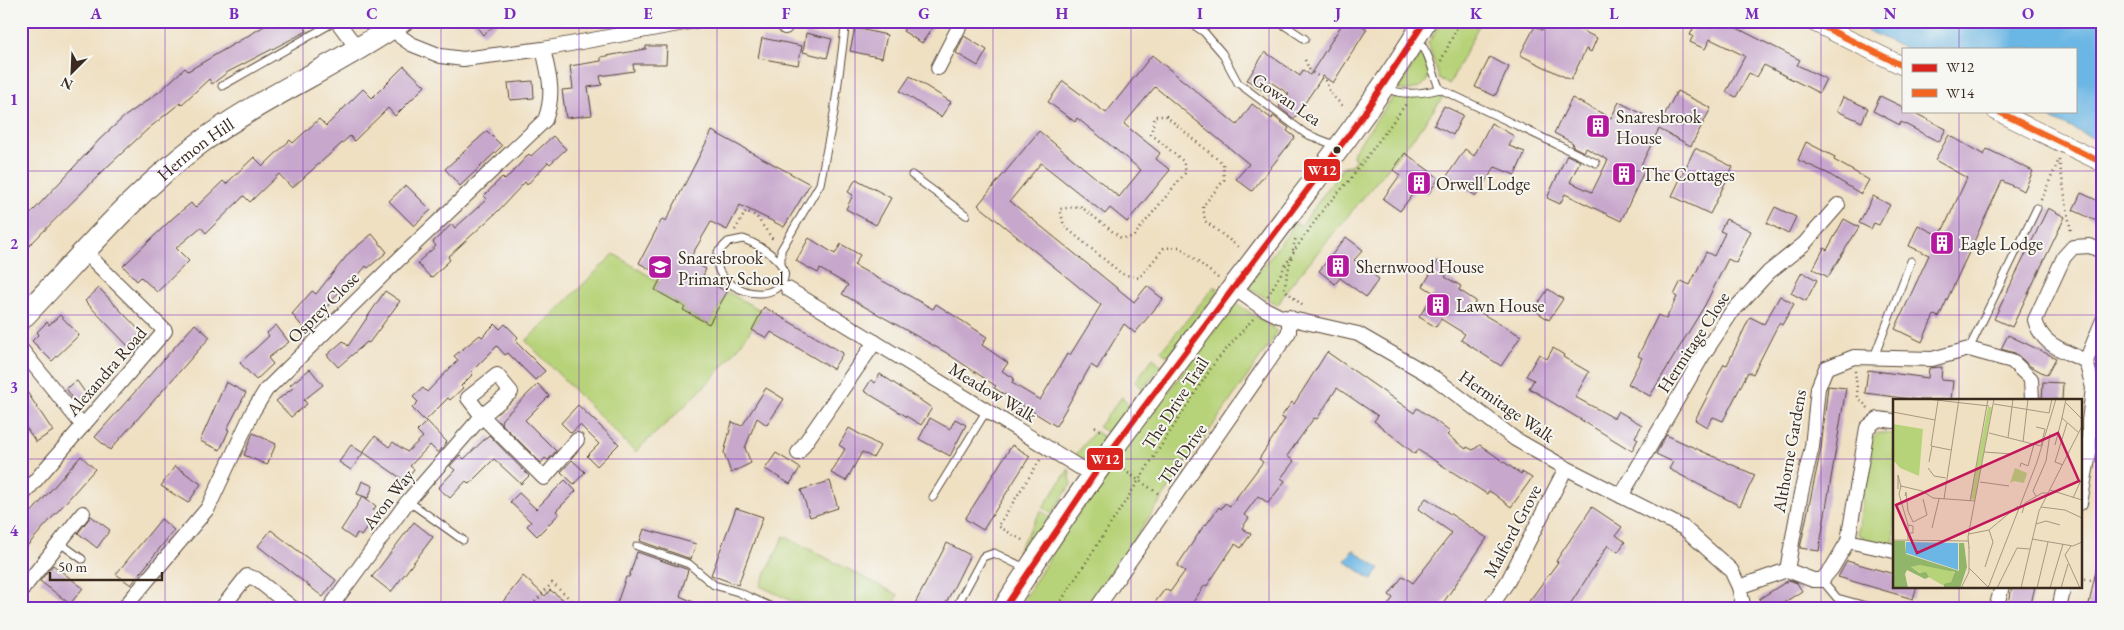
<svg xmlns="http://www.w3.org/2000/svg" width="2124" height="630" font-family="'EB Garamond',serif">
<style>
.green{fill:#b7d379;stroke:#797e4c}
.water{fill:#6bb6e4;stroke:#537081}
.building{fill:#c7a7cc}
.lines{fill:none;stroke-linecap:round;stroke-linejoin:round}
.service-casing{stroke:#564537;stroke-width:9}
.minor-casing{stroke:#564537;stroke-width:16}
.tertiary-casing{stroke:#564537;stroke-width:19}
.primary-casing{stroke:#564537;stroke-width:24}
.path{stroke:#564537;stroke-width:2.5;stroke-dasharray:1 4;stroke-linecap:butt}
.service{stroke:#fff;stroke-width:7}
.minor{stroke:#fff;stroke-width:14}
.tertiary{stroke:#fff;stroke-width:18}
.primary{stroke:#fff;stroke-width:22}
.bus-1-casing{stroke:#f6f6f2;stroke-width:10}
.bus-2-casing{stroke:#f6f6f2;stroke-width:10}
.bus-1{stroke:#dc241f;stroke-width:6}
.bus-2{stroke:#f26522;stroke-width:6}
.grid{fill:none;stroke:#7b2cbf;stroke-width:1;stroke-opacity:0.55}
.bus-dot{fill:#3b2a1e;stroke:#f6f6f2;stroke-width:2}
.labels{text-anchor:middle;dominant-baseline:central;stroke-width:4;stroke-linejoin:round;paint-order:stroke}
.street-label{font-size:18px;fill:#3b2a1e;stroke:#f6f6f2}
.poi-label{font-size:18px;fill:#3b2a1e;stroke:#f6f6f2;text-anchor:start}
.inset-road{fill:none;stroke:#a79780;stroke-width:1}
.view{fill:#c2185b;fill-opacity:0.15;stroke:#c2185b;stroke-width:2.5}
.inset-edge{fill:none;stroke:#3b2a1e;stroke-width:2.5}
.line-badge{stroke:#f6f6f2;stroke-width:2}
.badge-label{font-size:14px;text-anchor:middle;font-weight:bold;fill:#fff}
.neatline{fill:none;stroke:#7b2cbf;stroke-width:2}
.grid-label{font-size:16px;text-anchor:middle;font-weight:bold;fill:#7b2cbf}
</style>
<rect width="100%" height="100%" fill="#f6f6f2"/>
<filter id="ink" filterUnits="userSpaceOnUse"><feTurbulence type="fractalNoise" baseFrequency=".02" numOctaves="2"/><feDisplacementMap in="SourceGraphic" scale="10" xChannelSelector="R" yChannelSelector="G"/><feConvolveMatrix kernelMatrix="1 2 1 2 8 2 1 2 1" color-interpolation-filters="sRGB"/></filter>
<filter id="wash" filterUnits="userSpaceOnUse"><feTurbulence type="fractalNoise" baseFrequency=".0096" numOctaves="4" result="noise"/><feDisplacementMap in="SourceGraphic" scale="20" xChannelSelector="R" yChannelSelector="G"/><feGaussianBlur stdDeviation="1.12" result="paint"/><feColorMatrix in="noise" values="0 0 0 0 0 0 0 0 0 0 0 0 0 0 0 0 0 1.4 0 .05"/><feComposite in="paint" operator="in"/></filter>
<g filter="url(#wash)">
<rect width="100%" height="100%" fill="#efe0c2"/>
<g class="green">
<polygon points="1442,21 1481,21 1449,85 1439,78 1428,43"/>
<path d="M1421,53C1436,78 1427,92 1398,90Z"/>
<polygon points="1414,96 1443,97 1417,133 1288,288 1278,305 1250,289 1251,282 1296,223 1301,226 1344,166 1351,165 1356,159 1353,157 1354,151 1393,97"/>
<path d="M614,254L659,282L655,290L685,307L683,311L709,324L727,292L762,311C730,369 682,408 635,452L526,341Z"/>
<polygon points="1214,287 1217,287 1218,291 1170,355 1165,355 1161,351"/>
<polygon points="1236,303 1274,329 1276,331 1274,338 1085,609 1018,609 1068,528 1127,446"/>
<polygon points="1153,358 1161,365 1143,389 1135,382"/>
<polygon points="1122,397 1131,406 1110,434 1098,427"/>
<path d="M1095,431L1106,439C1096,451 1091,463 1074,457Z"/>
<polygon points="1878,433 1894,434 1894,547 1868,541 1858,534 1870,442"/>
<polygon points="1069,469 1071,484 1052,514 1043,507"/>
<polygon points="1041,511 1050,517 1027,552 1020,554 1017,551"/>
<polygon points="784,536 898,595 892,609 808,609 760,586"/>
</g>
<g class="water">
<polygon points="1848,21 2103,21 2103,143 2036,111 2075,111 2075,49 1906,49"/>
<polygon points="1353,550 1380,569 1372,580 1345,561"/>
</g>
<g id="blocks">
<g class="building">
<polygon points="273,21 301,21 307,31 228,72 212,84 209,79 181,105 180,103 148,129 108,166 21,254 21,224 100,139 124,117 159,92 185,68 188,71"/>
<polygon points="472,21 500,21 483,35"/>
<polygon points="909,21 937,21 922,43 903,31"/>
<polygon points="1344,21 1355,21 1367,29 1333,83 1323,76 1294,119 1279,107 1289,94 1269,81 1262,90 1247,80 1265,52 1300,76 1303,70 1310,75"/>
<polygon points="1546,21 1570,21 1569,24 1597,38 1591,52 1586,49 1571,80 1520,55 1535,26 1542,30"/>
<polygon points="1697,21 1723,21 1800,60 1797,65 1826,79 1819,93 1764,65 1757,77 1749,73 1736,97 1726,92 1745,56 1710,39 1705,49 1690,42 1693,36 1690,35"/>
<polygon points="855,28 887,35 882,58 850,51"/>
<polygon points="806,33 832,39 827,58 803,52"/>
<polygon points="964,36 987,50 978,66 956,53"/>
<polygon points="762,38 802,46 798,65 758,58"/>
<polygon points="646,46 667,46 666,64 633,64 634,71 600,76 602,85 588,87 592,115 566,118 562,90 573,89 570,66 601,61 601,57 646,49"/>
<polygon points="1152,55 1237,125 1252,104 1272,119 1273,116 1289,128 1287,131 1295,137 1252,191 1236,179 1249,164 1155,87 1124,124 1160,153 1156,159 1170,170 1127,222 1110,208 1105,214 1041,163 1010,201 1134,302 1147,286 1163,299 1135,333 1124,324 1097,369 1091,365 1056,426 994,388 996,386 945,352 842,294 848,285 820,269 818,273 796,261 809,238 835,254 841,244 860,255 854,265 933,309 936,304 987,337 982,345 1008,363 1002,371 1014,378 1012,383 1040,400 1067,354 1070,355 1101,305 978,205 1039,131 1119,197 1141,170 1077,118 1075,122 1048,102 1063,81 1106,113"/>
<polygon points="1490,57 1509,67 1495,96 1475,87"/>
<polygon points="404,66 425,86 395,116 388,108 354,141 350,136 292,188 279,174 250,202 244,196 206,233 201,227 176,248 189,261 157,292 141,277 137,281 123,266 174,217 191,203 195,208 223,181 226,184 254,157 263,166 290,140 293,143 319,119 326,126 363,89 372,98"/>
<polygon points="910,76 951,102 941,117 900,91"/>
<polygon points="533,81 534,98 510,100 508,83"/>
<polygon points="1677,91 1711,108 1691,146 1659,129 1641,165 1646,167 1621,221 1565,194 1560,204 1547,198 1567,155 1580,161 1570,182 1592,192 1608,160 1586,148 1584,152 1572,146 1573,143 1554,133 1572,98 1611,118 1619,102 1660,123"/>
<polygon points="1880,96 1903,107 1903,111 1911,111 1946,129 1939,142 1901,122 1900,125 1873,111"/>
<polygon points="1843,97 1868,108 1862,122 1837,111"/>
<polygon points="1444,106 1463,115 1453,135 1434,125"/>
<polygon points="1491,123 1514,136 1509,146 1525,152 1515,175 1495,167 1476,196 1447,176 1465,149 1474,156"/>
<polygon points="487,131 502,146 460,186 445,169"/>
<polygon points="712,131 810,184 784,227 740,205 727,230 711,222 689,260 706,269 702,278 727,292 709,324 683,310 685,307 655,290 662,276 639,263 662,219 666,221"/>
<polygon points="1949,135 1984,155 1987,149 2033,171 2024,191 2002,181 1939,317 1934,315 1922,342 1895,329 1929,255 1909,246 1918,225 1940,236 1967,178 1935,160"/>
<polygon points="553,136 566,149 550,164 548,162 527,185 525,182 497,212 448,257 450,260 431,278 417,263 436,246 433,242 452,224 455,228 487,199 484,196 502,177 505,180 529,154 531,156"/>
<polygon points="1806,142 1835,157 1834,160 1869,180 1861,194 1827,173 1798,160"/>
<polygon points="1695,148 1733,167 1710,214 1672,196"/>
<polygon points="1405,153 1439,178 1428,194 1418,187 1400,211 1383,199 1400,175 1393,170"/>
<polygon points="856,179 891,198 876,225 846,209 853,195 848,192"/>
<polygon points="406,185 431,210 414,226 389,201"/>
<polygon points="2081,193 2103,203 2103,224 2073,210"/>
<polygon points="1873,196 1890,205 1879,225 1874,223 1871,229 1859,223"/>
<polygon points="1775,207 1796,217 1788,234 1767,223"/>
<polygon points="2048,208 2065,217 2012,327 1994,319"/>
<polygon points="1726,219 1751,231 1736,263 1728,259 1705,305 1650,396 1628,384 1642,358 1638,356 1658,315 1666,319 1677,297 1674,295 1681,281 1690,285 1706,252 1714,256 1725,233 1720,231"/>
<polygon points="1844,219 1859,227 1828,277 1813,269 1824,248 1827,250"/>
<polygon points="372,234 387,252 368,268 366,266 342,295 339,292 314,323 305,330 292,314 312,291 316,294 349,253"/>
<polygon points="1346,237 1363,250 1354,260 1379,279 1366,297 1340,278 1335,284 1319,271"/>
<polygon points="1438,261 1450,269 1445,277 1461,286 1459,290 1476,301 1472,308 1521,336 1501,366 1461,340 1465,334 1441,319 1436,327 1419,317 1434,293 1423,286"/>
<polygon points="1802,272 1817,280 1806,301 1791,293"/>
<polygon points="99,288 142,333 128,346 85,301"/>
<polygon points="1548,289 1563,299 1549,320 1534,310"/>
<polygon points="385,291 400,301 369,343 367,342 338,367 327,355 343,341 348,346"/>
<polygon points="1780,296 1794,304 1782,325 1779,323 1753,374 1748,372 1723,421 1713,417 1707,427 1695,420 1724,364 1727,365 1750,317 1764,324"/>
<polygon points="764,307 843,353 833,369 771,332 767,338 752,330"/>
<polygon points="60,315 79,335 52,361 32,341 39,334 37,332 47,322 49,325"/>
<polygon points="195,324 210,337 110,450 95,437"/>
<polygon points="495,324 500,329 505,324 518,337 515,341 545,371 535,380 508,353 505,355 497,346 471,372 473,374 461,386 463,388 450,400 448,398 425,421 412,408 418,402 413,397 423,388 427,392 458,360 454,356 480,335 482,337"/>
<polygon points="276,325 289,342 268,358 273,364 256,380 240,363 269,336 267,333"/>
<polygon points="2008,335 2056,358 2047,375 2030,366 2015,353 2001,349"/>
<polygon points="1553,348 1564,355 1563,357 1589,372 1575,397 1614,418 1618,411 1642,425 1635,437 1638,439 1632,451 1529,388 1534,380 1526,376 1539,354 1547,359"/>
<polygon points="1327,352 1414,413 1417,408 1437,422 1450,432 1447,435 1466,449 1467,447 1473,450 1480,445 1521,474 1522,472 1532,478 1511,507 1494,494 1489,491 1487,494 1418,450 1415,454 1374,421 1378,416 1337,388 1317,419 1314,418 1287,456 1294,461 1281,478 1285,481 1268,503 1258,496 1244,515 1249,518 1242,528 1251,534 1241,548 1235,544 1207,586 1205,585 1188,609 1150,609 1165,589 1170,592 1185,571 1177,566 1205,524 1206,525 1219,507 1221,509 1225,503 1230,506 1263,462 1259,459 1285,419 1281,417 1292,402 1294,404"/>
<polygon points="1942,367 1941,380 1953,381 1951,400 1918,400 1865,393 1868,370 1928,378 1929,368"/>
<polygon points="310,369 323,385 304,400 307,404 291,417 276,401 293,388 290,385"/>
<polygon points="880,374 932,408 921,425 864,391 871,380 875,383"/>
<polygon points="77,381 89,398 78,406 66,388"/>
<polygon points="226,382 246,393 227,429 229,430 220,450 200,441"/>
<polygon points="2043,382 2063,383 2062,400 2042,400"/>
<polygon points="21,383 53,431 36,442 21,420"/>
<polygon points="538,384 549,396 525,420 556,451 548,460 545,458 541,463 501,423 502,419"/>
<polygon points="1828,386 1846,388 1819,551 1800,548 1821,449"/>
<polygon points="766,388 784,399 767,425 757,418 745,448 751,463 731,473 724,453 732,422 742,426"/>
<polygon points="578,405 619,444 597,466 587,456 599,444 580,425 571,433 561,423"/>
<polygon points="930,418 950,429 955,419 966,425 950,456 919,439"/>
<polygon points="427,421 447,442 438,453 430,445 410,466 414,469 405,481 363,452 375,436 389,447 393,442 407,452 423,437 417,431"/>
<polygon points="849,428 880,446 873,458 862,452 846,481 831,473 845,449 839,445"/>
<polygon points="253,433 276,444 267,465 244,455"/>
<polygon points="489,435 529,476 521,484 494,459 469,484 466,481 450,498 438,488 455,470 450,466 460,455 464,459"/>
<polygon points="1666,435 1755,475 1740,506 1669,469 1673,462 1656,454"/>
<polygon points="351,445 363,453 351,470 339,462"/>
<polygon points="1012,445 1030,456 983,530 965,519"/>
<polygon points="776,453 800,468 790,484 765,469"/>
<polygon points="81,456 95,469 21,553 21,524"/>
<polygon points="572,460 585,472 574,484 561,472"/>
<polygon points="175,466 201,484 188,503 161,486"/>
<polygon points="565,480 576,491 556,511 559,514 537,536 527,526 531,522 510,502 519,493 536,509"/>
<polygon points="362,481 373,486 368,498 357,494"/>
<polygon points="830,481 838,508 810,517 801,490"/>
<polygon points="363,496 376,506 373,511 377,514 361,536 357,533 354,539 341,530"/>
<polygon points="1426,498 1487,538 1439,609 1385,609 1393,598 1389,595 1403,576 1413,583 1452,533 1418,509"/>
<polygon points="1592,507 1622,527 1616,535 1625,542 1618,552 1608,545 1567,609 1534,609 1527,604 1558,562 1556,561"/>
<polygon points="736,508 763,517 738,585 711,575"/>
<polygon points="91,516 110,530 97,548 78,533"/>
<polygon points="161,519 174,530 131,585 116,574"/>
<polygon points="414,522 433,537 391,592 372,577"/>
<polygon points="644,529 696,544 691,559 640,541"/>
<polygon points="271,530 336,580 323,597 258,546"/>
<polygon points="947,543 970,555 943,609 912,609"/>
<polygon points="637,552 686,569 688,570 680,596 709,609 638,609 628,605 627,609 624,609 616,606 626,577 629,577"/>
<polygon points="1847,561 1894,574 1894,586 1917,586 1913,599 1838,577"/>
<polygon points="53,565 83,588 70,604 40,581"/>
<polygon points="2097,565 2103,566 2103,609 2088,609"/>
<polygon points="523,576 545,596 550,590 564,600 560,609 508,609 501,604"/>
<polygon points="1789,580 1797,583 1802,591 1774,609 1766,609 1759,599"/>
<polygon points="2012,586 2035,586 2030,609 2008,609"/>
</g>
</g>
</g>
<g filter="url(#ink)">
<use href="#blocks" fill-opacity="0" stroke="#564537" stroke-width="1"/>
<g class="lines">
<defs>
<g id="service">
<polyline points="1188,21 1204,32 1222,53 1238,83 1306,134 1337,146"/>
<polyline points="1278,21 1305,39"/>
<path d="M1416,40C1430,49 1432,74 1440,89L1596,163"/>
<polyline points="222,86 336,21"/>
<path d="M1385,87C1400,97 1424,93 1440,89"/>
<polyline points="912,175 966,215"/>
<path d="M743,239C759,244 804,270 775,289C757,300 724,287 718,268C717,263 718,257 718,252L728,242Z"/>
<polyline points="781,263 781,250 820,184 834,113 846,21"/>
<polyline points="1969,349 2037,208"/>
<polyline points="1874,357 1911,261"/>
<polyline points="933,497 987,410"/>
<polyline points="408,501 463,540"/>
<polyline points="60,543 82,559"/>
<polyline points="637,546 689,564 714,585 738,592 776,609"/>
<polyline points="1822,580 1837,598 1877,609"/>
<polyline points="955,609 983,557 994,553 1027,569"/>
</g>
<g id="minor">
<polyline points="337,21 357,48"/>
<polyline points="394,27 401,37 411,44 441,56 463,59 543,49 695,21"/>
<polyline points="785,27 789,21"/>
<polyline points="938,68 962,21"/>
<polyline points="1234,288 1261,307 1279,316 1358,334 1436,379 1515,439 1566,468 1684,528 1731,570 1739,587 1744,609"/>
<polyline points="788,289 1092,475"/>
<polyline points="21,349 83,426"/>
<path d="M2086,361C2063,350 2042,346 2035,320L2064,257L2073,247L2090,246L2103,252"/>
<polygon points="497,375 511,392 482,416 468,398"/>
<polyline points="1894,421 1878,419 1867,428 1848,541 1894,551"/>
<polyline points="798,453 875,342"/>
<polyline points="1621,496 1703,355 1731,313 1769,272 1804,244 1838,205"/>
<polyline points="21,497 165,331 85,252"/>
<polyline points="2080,503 2089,453 2089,421 2093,388 2086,361 2103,320"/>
<polyline points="1787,570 1801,493 1812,447 1818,388 1826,368 1854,357 1932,359 1969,349 2012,361 2031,379 2032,400"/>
<polyline points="1739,587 1787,570 1813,580 1822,580 1832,568 1848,541"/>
<polyline points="21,591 83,513"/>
<path d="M123,609L208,508L253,411L266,390L396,262L545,120C555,94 549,75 543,49"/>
<polyline points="221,609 247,576 256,579 294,609"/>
<polyline points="329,609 408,501 482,416 544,478 577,440"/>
<polyline points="1096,609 1289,332 1289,317"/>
<polyline points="1489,609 1508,581 1566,468"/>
<polyline points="1996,609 2002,586"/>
<polyline points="2059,609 2064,586"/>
</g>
<g id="tertiary">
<polyline points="1811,21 1903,66"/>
<polyline points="1996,111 2103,163"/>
</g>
<g id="primary">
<path id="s1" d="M21,319C79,259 133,193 200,143C264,96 337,66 402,21"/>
<path d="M1004,609C1088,473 1188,349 1283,222C1332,157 1383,92 1425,21"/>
</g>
</defs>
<use href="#service" class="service-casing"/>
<use href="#minor" class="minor-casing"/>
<use href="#tertiary" class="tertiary-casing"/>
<use href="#primary" class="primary-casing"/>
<g class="path">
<polyline points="1305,60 1310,71 1326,81 1330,93 1345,108"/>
<polyline points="1441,61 1460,21"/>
<polyline points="2059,160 2071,232"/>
<polyline points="2041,200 2058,162"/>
<polyline points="735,230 746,211 756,216 774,241"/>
<polyline points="1293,250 1296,236"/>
<polyline points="1291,258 1284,289 1303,306"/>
<polyline points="1218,278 1180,247 1164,248 1139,278 1122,274 1064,226 1060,209 1080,206 1121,238 1133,237 1186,172 1183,161 1151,134 1155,116 1166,116 1223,164 1224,180 1203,206 1205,221 1241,249"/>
<polyline points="1268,296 1292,254 1325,207 1349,181 1406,104"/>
<polyline points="1855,371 1858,397 1869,409"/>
<polyline points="1095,427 1103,433"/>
<polyline points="1123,465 1125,471 1159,494"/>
<polyline points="1022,540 998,526 1040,460"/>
<polyline points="2080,578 2103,582"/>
<polyline points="535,602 552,583 581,609"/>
<polyline points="1056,609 1215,362 1253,319"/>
</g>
<use href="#service" class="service"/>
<use href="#minor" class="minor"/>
<use href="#tertiary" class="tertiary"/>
<use href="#primary" class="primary"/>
<defs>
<polyline id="bus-1" points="1004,609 1104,460 1357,124 1425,21"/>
<g id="bus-2">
<polyline points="1812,21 1903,66"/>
<polyline points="1997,111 2103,163"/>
</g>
</defs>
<use href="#bus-1" class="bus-1-casing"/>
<use href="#bus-2" class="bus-2-casing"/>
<use href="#bus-1" class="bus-1"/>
<use href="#bus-2" class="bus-2"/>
</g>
</g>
<path class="grid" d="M165,21V609M303,21V609M441,21V609M579,21V609M717,21V609M855,21V609M993,21V609M1131,21V609M1269,21V609M1407,21V609M1545,21V609M1683,21V609M1821,21V609M1959,21V49M1959,111V400M21,171H2103M21,315H2103M21,459H1894M2080,459H2103M1959,586V609"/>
<defs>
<symbol id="building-square" viewBox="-11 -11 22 22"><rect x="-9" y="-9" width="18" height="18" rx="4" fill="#b5179e" stroke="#f6f6f2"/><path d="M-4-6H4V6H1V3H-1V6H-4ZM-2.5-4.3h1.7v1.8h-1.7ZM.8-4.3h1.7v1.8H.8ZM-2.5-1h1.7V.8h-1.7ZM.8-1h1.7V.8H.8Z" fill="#fff"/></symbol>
<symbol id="school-square" viewBox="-11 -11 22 22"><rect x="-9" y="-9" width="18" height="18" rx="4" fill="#b5179e" stroke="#f6f6f2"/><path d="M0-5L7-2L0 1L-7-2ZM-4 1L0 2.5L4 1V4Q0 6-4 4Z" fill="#fff"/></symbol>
</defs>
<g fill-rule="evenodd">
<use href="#building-square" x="1584" y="112" width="28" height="28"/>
<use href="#building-square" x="1610" y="160" width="28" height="28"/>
<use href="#building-square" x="1405" y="169" width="28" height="28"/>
<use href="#building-square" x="1928" y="229" width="28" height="28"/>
<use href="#building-square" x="1324" y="252" width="28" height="28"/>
<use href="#school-square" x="646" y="253" width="28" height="28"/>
<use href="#building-square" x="1424" y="291" width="28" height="28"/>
</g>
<circle class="bus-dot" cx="1337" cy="150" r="4.5"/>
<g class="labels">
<g class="street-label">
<text transform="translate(1287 99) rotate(34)">Gowan Lea</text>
<text stroke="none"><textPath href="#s1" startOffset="244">Hermon Hill</textPath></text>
<text transform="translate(323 307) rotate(-45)">Osprey Close</text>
<text transform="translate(1693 342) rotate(-57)">Hermitage Close</text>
<text transform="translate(106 371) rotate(-49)">Alexandra Road</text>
<text transform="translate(993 392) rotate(31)">Meadow Walk</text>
<text transform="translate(1175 403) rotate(-57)">The Drive Trail</text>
<text transform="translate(1507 406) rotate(35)">Hermitage Walk</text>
<text transform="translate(1789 451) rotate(-80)">Althorne Gardens</text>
<text transform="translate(1182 454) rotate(-55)">The Drive</text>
<text transform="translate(388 499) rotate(-52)">Avon Way</text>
<text transform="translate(1512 531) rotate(-62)">Malford Grove</text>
</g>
<g class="poi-label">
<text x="1616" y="116">Snaresbrook<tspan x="1616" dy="21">House</tspan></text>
<text x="1642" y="174">The Cottages</text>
<text x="1436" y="183">Orwell Lodge</text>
<text x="1960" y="243">Eagle Lodge</text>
<text x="678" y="257">Snaresbrook<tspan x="678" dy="21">Primary School</tspan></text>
<text x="1356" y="266">Shernwood House</text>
<text x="1456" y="305">Lawn House</text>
</g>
</g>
<g transform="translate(1893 399)">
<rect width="189" height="189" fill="#efe0c2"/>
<path d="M95,8H99L82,101L77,100ZM0,25L30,30L26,77L7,69L0,61ZM122,69L134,74L131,84L121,82L117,84ZM27,166L49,168L62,174L58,183L51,187L18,168Z" fill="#b7d379"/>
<path d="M0,142H12L13,155L66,172V144H71L74,168L67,189H51V185L58,183L62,173L27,166L18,168L27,174L33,173L36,178L32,180L14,171L12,175L15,189H0Z" fill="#91b569"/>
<path d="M13,143L65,144V171L13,154Z" fill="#6bb6e4"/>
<path class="inset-road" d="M34,0L96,7M173,0L169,19L185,33M45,2L38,47L58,51M173,4L189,20M101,5L156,14L159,0M0,13L42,21M96,34L148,47L152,30L143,28M115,39L120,0M130,43L135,0M162,46L169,19M91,53L119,55M36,63L39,47M170,66L162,63L174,24M127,68L128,64L135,67L141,45M35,69L41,77L53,79M87,83L116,87M5,90V76L8,88M157,91L189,101M12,97L13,93L15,112L20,123L34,116L30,100M143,97L140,92L153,62L157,35M180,99L189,79M51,100L66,0M77,102L95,0M148,108L172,111L189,119M129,114L132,104L149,94H155M143,125L153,122L167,126M15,126L20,127V134H15M39,129L46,100M76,135L96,131L125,107M139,140L180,147L189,143M0,141L76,142M15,141V126L6,95L8,87L29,92L40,99L82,102M178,147L172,156L187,189M76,149L75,138L101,0M92,168L100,143L96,131M76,169L96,189M68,189L76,173V148M95,189L144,63L163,0M104,189L124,149L137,150M128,189L146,112L189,27M144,189L155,143M157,189L170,145M168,189L175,165"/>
<path class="view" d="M165,34L186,82L24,154L3,106Z"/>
<rect width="189" height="189" class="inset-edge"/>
</g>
<g class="line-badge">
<rect x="1303" y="158" width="38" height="24" rx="5" fill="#dc241f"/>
<rect x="1086" y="447" width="38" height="24" rx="5" fill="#dc241f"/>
</g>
<g class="badge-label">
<text x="1322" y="175">W12</text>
<text x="1105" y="464">W12</text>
</g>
<rect width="2124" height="630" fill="none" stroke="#f6f6f2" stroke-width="55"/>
<rect x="1902" y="48" width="175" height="65" fill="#f6f6f2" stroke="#aba49d"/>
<rect x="1912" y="64" width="25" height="8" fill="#dc241f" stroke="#aba49d"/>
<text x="1946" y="72" font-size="15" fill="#3b2a1e">W12</text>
<rect x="1912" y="89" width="25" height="8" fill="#f26522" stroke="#aba49d"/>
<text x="1946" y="98" font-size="15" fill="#3b2a1e">W14</text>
<g transform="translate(72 72) rotate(204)" stroke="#f6f6f2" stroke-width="4" paint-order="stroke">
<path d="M0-4L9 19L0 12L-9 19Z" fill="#3b2a1e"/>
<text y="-8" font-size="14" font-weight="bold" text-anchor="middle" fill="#3b2a1e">N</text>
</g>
<path d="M50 572v8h112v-8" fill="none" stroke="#3b2a1e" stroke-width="2.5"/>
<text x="58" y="572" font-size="15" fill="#3b2a1e" stroke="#f6f6f2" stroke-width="4" paint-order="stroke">50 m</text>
<rect x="28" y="28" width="2068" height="574" class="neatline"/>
<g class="grid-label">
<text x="96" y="19">A</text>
<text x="234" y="19">B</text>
<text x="372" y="19">C</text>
<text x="510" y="19">D</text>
<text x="648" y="19">E</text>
<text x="786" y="19">F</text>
<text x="924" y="19">G</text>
<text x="1062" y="19">H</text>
<text x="1200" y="19">I</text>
<text x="1338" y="19">J</text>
<text x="1476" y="19">K</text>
<text x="1614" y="19">L</text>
<text x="1752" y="19">M</text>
<text x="1890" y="19">N</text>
<text x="2028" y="19">O</text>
<text x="14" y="105">1</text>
<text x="14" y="249">2</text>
<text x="14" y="393">3</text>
<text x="14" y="536">4</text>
</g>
</svg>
